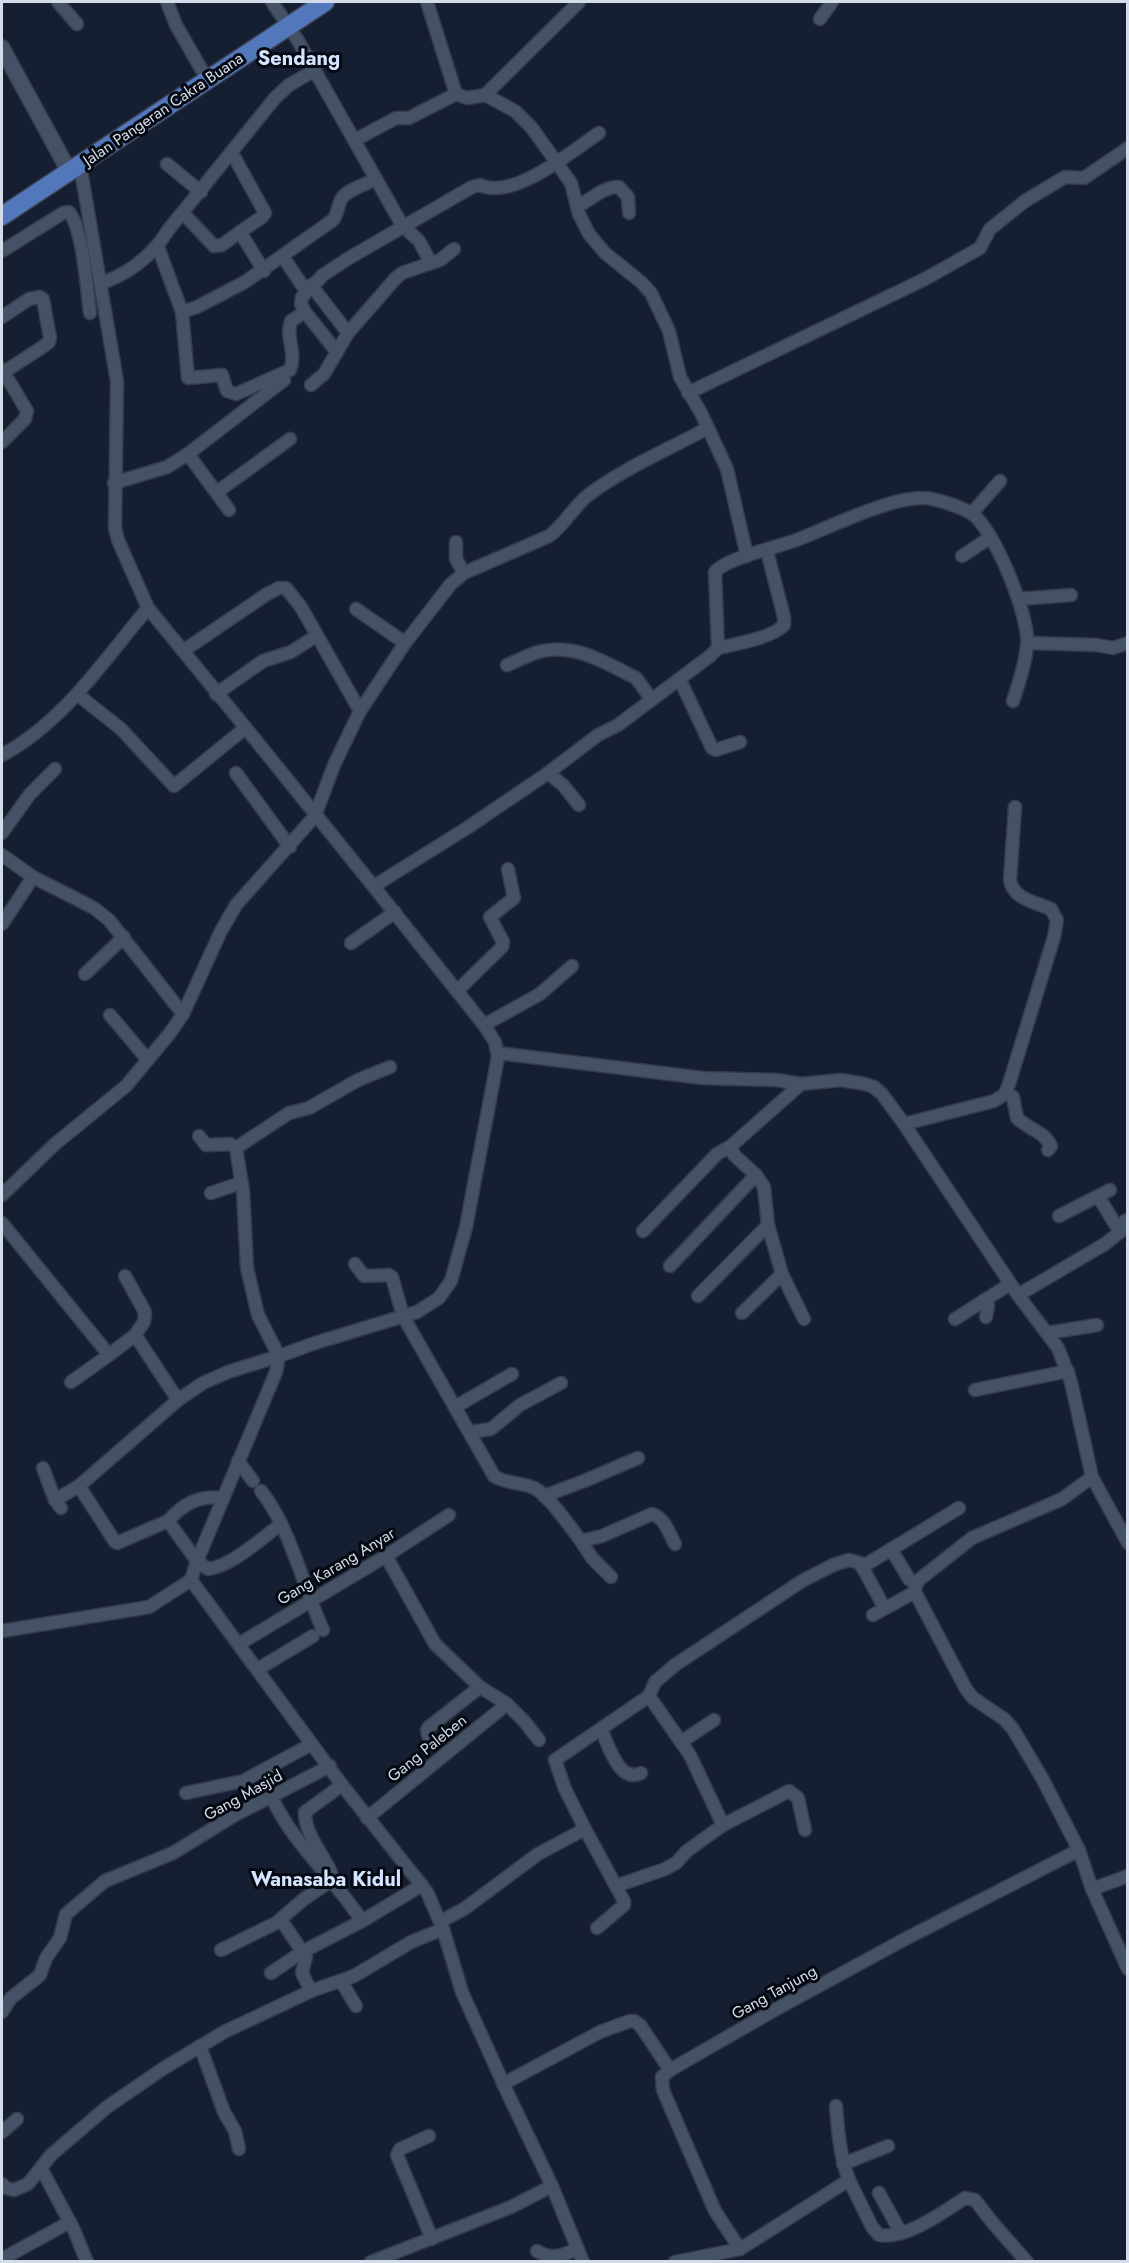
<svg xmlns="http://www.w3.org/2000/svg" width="1129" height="2263" font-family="Jost,sans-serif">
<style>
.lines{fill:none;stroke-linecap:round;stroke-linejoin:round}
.minor-casing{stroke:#353b4a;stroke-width:15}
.tertiary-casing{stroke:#353b4a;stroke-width:18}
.primary-casing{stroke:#353b4a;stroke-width:21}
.minor{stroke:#455165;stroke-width:12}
.tertiary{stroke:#455165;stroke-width:15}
.primary{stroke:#5377bb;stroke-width:18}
.labels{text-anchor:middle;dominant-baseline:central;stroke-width:6;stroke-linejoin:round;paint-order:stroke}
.street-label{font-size:16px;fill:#d5dce9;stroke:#050911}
.quarter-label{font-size:20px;font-weight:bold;fill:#d5e4ff;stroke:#050911}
</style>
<rect width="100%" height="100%" fill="#151f31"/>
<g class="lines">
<defs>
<g id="minor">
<polyline points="58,2 77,24"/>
<polyline points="167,2 176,25 207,79"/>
<polyline points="272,2 297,39 402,225 419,241 431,263"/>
<polyline points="427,2 456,94 467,98 485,95 579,2"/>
<polyline points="820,19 832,2"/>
<polyline points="485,95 515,111 532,128 571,183 579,214 589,234 605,253 641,282 651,293 669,331 680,377 701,413 727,469 747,556"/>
<polyline points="355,140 396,118 409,118 456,94"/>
<polyline points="232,153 265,213 262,217 240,232"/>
<polyline points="167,164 201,192"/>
<path d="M80,165L117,381L115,528L118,540L148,608C261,746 373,885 484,1025L495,1042L498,1057L466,1227L451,1281L439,1298L417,1312L315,1343L279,1356L276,1372L197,1561L191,1580L342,1785L427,1892L443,1929L462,1992L508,2094L552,2186L583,2262"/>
<path d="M577,207C590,200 604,186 619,187L628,197L629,213"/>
<polyline points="183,213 214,246 222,245 240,232 264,271"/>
<path d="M158,247L182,312L188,378L222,375L227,391L236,394L290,370C297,353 285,337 291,321L305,312L301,304L302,297L323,275L349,258L472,187L480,185C513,201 572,151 599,133"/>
<path d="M2,251L63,213L69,212C83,229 87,290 90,313"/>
<polyline points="283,257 306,291"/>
<path d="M102,283C130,273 153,255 169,229L275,98L289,85L315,70"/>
<polyline points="311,285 348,333"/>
<path d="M182,312L197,307L245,282L333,220C338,214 338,204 342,198C348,189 367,184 376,179"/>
<polyline points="305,312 337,352"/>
<polyline points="2,317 29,299 40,297 43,299 50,338 49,342 44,346 4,372 2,378"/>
<polyline points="311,385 324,374 348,333 395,279 402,273 440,260 454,249"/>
<polyline points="688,393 925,279 980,248 990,229 1025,201 1065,177 1084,178 1128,148"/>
<polyline points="2,442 25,419 27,411 2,369"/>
<polyline points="188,454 284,380"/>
<polyline points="114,483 167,467 188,454 229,510"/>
<polyline points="217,492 290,439"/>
<polyline points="972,513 1000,481"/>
<polyline points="456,542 456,559 464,573"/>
<polyline points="962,556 991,537"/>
<polyline points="1018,599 1071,595"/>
<polyline points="356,609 405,643"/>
<polyline points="1028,643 1097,645 1113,648 1128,643"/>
<path d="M718,648C736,644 772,638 784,625V617L767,551"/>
<polyline points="183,651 267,594 279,588 286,588 301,607 360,711"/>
<path d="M507,665C517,661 528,655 538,652C571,643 599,659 628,674L636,678L652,700"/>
<polyline points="680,680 712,748 716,750 740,742"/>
<polyline points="77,694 121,729 174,786 244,729"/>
<polyline points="216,694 263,661 291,652 316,636"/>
<path d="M2,755C63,723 104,660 148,608"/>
<polyline points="236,773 290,847"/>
<polyline points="548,773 563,785 579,805"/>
<polyline points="2,833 30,794 55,769"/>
<polyline points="2,855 33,877 94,908 109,920 183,1014"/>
<path d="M374,886L467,828L548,773L598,735L618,725L710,656L718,648L715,572C725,559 776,547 794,541C828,528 890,497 923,498C935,498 961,507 971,513C993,526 1030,617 1027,644C1026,663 1019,682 1013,701"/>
<polyline points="2,924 33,877"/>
<polyline points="351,943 395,912"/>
<polyline points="85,974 124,937"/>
<polyline points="457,991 502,947 503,942 490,917 514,898 508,869"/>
<polyline points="110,1015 148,1060"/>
<polyline points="484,1025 540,994 572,966"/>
<polyline points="498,1053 703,1078 777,1080 801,1084 841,1080 865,1084 874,1087 882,1094 904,1124 1018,1295 1058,1348 1071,1382 1092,1477 1128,1543"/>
<polyline points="801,1084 731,1146 734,1155 756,1175 764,1187 768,1225 782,1274 804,1319"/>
<path d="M1005,1094L1013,1097L1017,1118C1028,1129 1044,1131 1051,1146L1048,1150"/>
<path d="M904,1124L994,1101L1005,1094L1009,1084L1054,937L1057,920L1051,909C1035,902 1013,899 1010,880L1015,807"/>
<polyline points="236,1148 289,1113 309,1108 358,1080 390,1067"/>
<polyline points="211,1193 241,1183"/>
<path d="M2,1195L55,1144L126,1086L170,1033L183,1014L221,931L236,905L315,816L334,765L360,711L405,643L450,585L464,573L549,536C564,525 573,508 587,496C622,469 669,449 708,428"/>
<polyline points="1098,1196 1120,1232"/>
<polyline points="1059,1216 1110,1190"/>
<polyline points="2,1223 109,1355 135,1335 178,1400"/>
<polyline points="643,1231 717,1154 731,1146"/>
<path d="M355,1264L364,1276L389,1275L392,1277L403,1316L494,1476C505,1484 521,1482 534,1488C548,1494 571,1528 581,1541L602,1536L652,1514C665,1518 669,1533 675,1544"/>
<polyline points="670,1266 756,1175"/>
<polyline points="125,1276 145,1312 144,1322 135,1335"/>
<polyline points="1018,1295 1105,1244 1120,1232 1125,1221 1128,1220"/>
<polyline points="698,1296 768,1225"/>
<polyline points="984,1300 988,1306 986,1317"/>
<polyline points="742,1313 782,1274"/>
<polyline points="955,1319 1010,1284"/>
<polyline points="1047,1333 1097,1325"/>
<polyline points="71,1382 109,1355"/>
<polyline points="975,1390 1068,1371"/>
<polyline points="455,1407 512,1374"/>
<polyline points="470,1432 491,1429 520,1405 561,1383"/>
<polyline points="238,1461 253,1481"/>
<polyline points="43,1468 55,1500"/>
<polyline points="1092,1477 1062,1499 972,1538 920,1579 916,1584 915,1592 966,1689 973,1698 1004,1719 1013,1729 1042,1778 1079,1850 1092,1889 1128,1969"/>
<path d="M79,1486L115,1542L117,1543L168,1521L197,1561L208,1569C232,1566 262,1538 281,1524"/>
<path d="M261,1491C290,1527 303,1586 323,1630"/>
<polyline points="544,1496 584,1481 638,1458"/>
<polyline points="61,1508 55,1500 79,1486 178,1400 203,1383 228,1372 279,1356 258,1315 247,1268 243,1191 236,1148 230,1144 206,1145 199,1136"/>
<path d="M168,1521C184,1503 199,1495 223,1498"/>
<polyline points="581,1541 592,1558 611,1577"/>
<polyline points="891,1549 909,1579 916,1584"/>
<polyline points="386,1556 435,1644 480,1687 507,1704 524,1721 539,1740"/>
<polyline points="862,1567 959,1508"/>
<polyline points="873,1615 915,1592"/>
<polyline points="2,1631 149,1607 191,1580"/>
<polyline points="239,1644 386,1556 449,1515"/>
<polyline points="258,1669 313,1636"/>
<polyline points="649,1696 655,1682 675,1665 802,1581 833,1565 849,1560 860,1563 884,1607"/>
<path d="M601,1729C608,1744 619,1784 641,1773"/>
<polyline points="681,1742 714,1720"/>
<polyline points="431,1745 427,1730 429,1727 480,1687"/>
<polyline points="186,1793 243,1781 312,1744"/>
<path d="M272,1798C294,1845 334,1878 362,1921"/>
<polyline points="367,1818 507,1704"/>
<polyline points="585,1829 565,1789 555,1760 649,1696 690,1755 723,1825"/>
<polyline points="616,1886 665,1869 676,1863 687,1851 723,1825 789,1791 798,1798 805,1830"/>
<polyline points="1092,1889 1128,1876"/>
<polyline points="281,1920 306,1957 302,1973 311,1991"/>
<polyline points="441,1921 464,1909 538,1854 585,1829 624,1901 624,1905 597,1928"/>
<path d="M221,1950L276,1923L304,1899L332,1880C335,1868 304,1838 305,1812L342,1785"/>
<polyline points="271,1973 302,1952 362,1921 422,1885"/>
<polyline points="341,1981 356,2006"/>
<polyline points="2,2012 11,1998 40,1975 46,1958 60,1938 66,1914 105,1881 173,1853 235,1815 330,1766"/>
<polyline points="200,2046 224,2112 235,2131 239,2149"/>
<polyline points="670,2070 662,2077 663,2090 715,2211 740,2249"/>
<polyline points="503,2084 600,2032 630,2021 634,2021 640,2025 670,2070 771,2012 905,1939 1079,1850"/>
<path d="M836,2106C838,2132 840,2156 849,2180"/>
<polyline points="2,2132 17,2119"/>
<polyline points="429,2136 400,2149 397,2155 432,2239"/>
<polyline points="843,2164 888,2146"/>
<polyline points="41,2168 74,2230 87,2262"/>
<polyline points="2,2184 6,2188 14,2190 28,2184 51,2155 107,2107 164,2068 224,2032 311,1991 354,1976 411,1942 443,1929"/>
<polyline points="879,2193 901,2233"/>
<path d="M537,2251C554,2261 561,2255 578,2249"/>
<polyline points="2,2259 70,2222"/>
<polyline points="371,2262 511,2207 552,2186"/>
<path d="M675,2262L740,2249L849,2180L872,2227L879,2235C906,2240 943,2212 965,2198L975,2200L992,2222L1027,2262"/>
</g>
<polyline id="tertiary" points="2,48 69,171"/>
<polyline id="primary" points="2,216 325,2"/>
</defs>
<use href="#minor" class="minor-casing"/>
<use href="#tertiary" class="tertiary-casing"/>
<use href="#primary" class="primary-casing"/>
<use href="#minor" class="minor"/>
<use href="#tertiary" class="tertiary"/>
<use href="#primary" class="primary"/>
</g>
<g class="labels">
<g class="street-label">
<text transform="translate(163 109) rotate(-34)">Jalan Pangeran Cakra Buana</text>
<text transform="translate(336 1566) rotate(-31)">Gang Karang Anyar</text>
<text transform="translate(427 1748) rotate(-39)">Gang Paleben</text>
<text transform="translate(243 1795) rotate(-29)">Gang Masjid</text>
<text transform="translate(774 1992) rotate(-29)">Gang Tanjung</text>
</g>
<g class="quarter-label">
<text x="299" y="58">Sendang</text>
<text x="326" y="1879">Wanasaba Kidul</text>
</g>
</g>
<rect width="1129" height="2263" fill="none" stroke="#d5dce9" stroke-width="6"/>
</svg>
